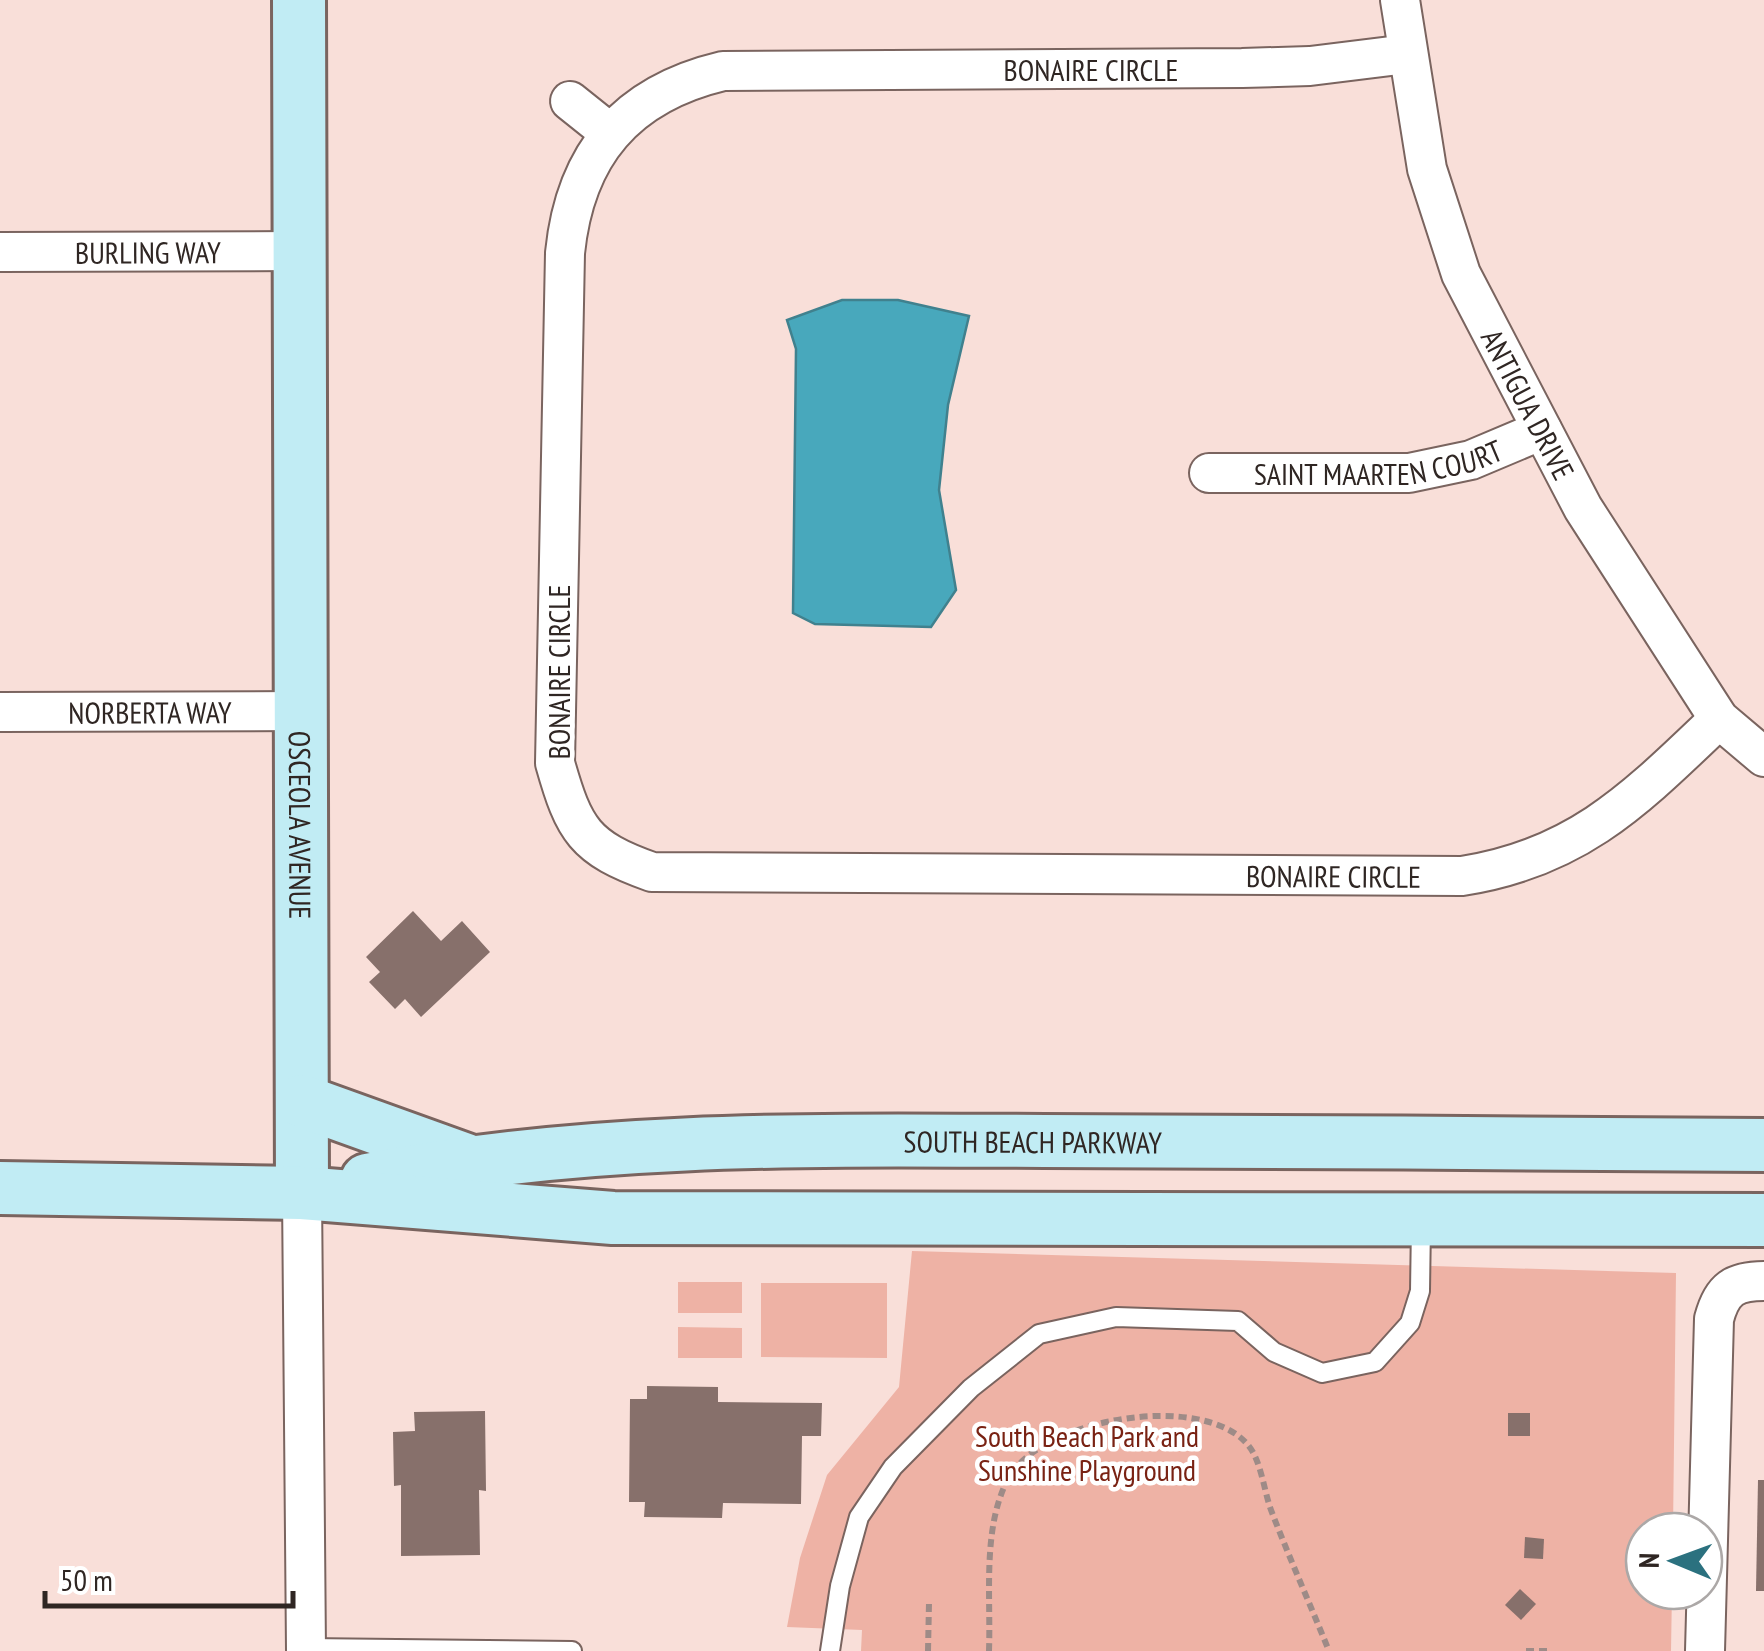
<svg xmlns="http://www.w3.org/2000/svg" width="1764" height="1651" font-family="'PT Sans Narrow',sans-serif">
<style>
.green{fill:#eeb2a5}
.water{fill:#48a8bc;stroke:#40818e;stroke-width:2.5}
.building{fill:#87706b}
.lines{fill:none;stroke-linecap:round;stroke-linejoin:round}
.lane-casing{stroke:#7a645f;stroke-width:22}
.street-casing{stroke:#7a645f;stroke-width:42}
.secondary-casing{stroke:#7a645f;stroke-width:58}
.path{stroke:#9e8b87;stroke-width:6;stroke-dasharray:8 5;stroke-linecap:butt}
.lane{stroke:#fff;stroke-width:18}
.street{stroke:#fff;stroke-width:38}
.secondary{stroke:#c1ecf4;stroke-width:52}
.labels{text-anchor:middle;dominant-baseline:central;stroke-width:9;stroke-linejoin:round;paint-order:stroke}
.street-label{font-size:30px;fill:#2f2623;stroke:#fff}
.park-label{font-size:30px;fill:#792213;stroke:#fff}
</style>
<rect width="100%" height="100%" fill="#f9dfd9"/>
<g class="green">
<polygon points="912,1251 1676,1273 1673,1531 1644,1531 1644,1591 1672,1591 1671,1651 861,1651 862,1630 787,1627 800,1558 827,1475 899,1387"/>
<rect x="678" y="1282" width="64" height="31"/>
<polygon points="761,1283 887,1283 887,1358 761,1357"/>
<polygon points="678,1327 742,1328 742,1358 678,1358"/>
</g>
<polygon class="water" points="842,300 898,300 969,316 948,405 939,490 956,590 931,627 815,624 793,613 796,349 787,320"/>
<g class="building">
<polygon points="413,911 441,941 462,921 490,952 421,1017 405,999 395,1009 369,982 380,972 366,957"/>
<polygon points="647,1386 718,1387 718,1402 822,1403 821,1436 802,1436 801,1504 723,1503 722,1518 644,1517 645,1502 629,1502 630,1399 647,1399"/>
<polygon points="485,1411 486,1491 479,1490 480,1555 401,1556 401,1485 394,1486 393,1432 415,1431 414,1412"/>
<rect x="1508" y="1413" width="22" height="23"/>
<polygon points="1758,1480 1764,1480 1764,1591 1756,1591"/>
<polygon points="1525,1537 1544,1539 1543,1559 1524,1558"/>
<polygon points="1520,1589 1536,1604 1521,1620 1505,1605"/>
</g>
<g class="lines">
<defs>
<g id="lane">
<polyline points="306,1648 572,1651"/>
<polyline points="830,1651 840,1586 859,1517 893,1467 971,1388 1039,1334 1116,1317 1238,1321 1274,1352 1322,1373 1375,1362 1410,1323 1420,1291 1421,1224"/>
</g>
<g id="street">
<path id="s1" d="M1400,0L1427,169L1461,274L1583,508L1719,719L1764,757"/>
<path id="s2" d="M1407,54L1310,66L1242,68L723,71C626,94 575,154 565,253L555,763C574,830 584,848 652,872L1462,876C1579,858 1637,797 1719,719"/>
<polyline points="570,101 610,133"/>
<path id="s3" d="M0,252L296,251"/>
<path id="s4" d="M1209,473H1409L1471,460L1542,430"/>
<path id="s5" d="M0,712L300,711"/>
<polyline points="302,1193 306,1651"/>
<path d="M1705,1651L1714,1319C1722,1289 1734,1281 1764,1281"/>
</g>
<g id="secondary">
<path id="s6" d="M299,0L302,1193"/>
<polyline points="302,1101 466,1160"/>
<path id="s7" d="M367,1180C589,1136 820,1140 1045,1141C1285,1142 1524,1143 1764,1145"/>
<polyline points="0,1188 302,1193 613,1218 1764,1220"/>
</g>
</defs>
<use href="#lane" class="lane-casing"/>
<use href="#street" class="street-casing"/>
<use href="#secondary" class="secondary-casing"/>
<g class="path">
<polyline points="928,1651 929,1603"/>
<path d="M989,1651C991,1596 982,1528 1008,1479C1041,1418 1203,1391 1248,1445C1261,1460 1264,1491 1271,1510C1289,1557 1310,1604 1329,1651"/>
<polyline points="1526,1651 1548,1651"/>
</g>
<use href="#lane" class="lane"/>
<use href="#street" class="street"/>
<use href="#secondary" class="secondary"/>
</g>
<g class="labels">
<g class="street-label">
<text x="1091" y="69">BONAIRE CIRCLE</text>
<text stroke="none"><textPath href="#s3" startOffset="148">BURLING WAY</textPath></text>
<text stroke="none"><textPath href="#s1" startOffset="428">ANTIGUA DRIVE</textPath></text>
<text stroke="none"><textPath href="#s4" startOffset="170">SAINT MAARTEN COURT</textPath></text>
<text transform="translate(558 672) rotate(-90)">BONAIRE CIRCLE</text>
<text stroke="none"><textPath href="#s5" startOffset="150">NORBERTA WAY</textPath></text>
<text stroke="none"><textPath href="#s6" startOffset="825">OSCEOLA AVENUE</textPath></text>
<text stroke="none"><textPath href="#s2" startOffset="2292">BONAIRE CIRCLE</textPath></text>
<text stroke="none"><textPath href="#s7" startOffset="668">SOUTH BEACH PARKWAY</textPath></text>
</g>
<g class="park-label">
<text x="1087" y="1435">South Beach Park and<tspan x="1087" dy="34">Sunshine Playground</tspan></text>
</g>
</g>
<g transform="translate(1674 1561) rotate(271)"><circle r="48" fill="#ffffff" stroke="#aca8a7" stroke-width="2.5"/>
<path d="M0-8L18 38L0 25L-18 38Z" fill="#2b717f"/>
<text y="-15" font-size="28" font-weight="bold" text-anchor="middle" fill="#2f2623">N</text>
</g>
<path d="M45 1591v15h248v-15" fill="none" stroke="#2f2623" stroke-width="5"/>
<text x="60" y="1591" font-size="30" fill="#2f2623" stroke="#ffffff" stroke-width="8" paint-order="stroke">50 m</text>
</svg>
